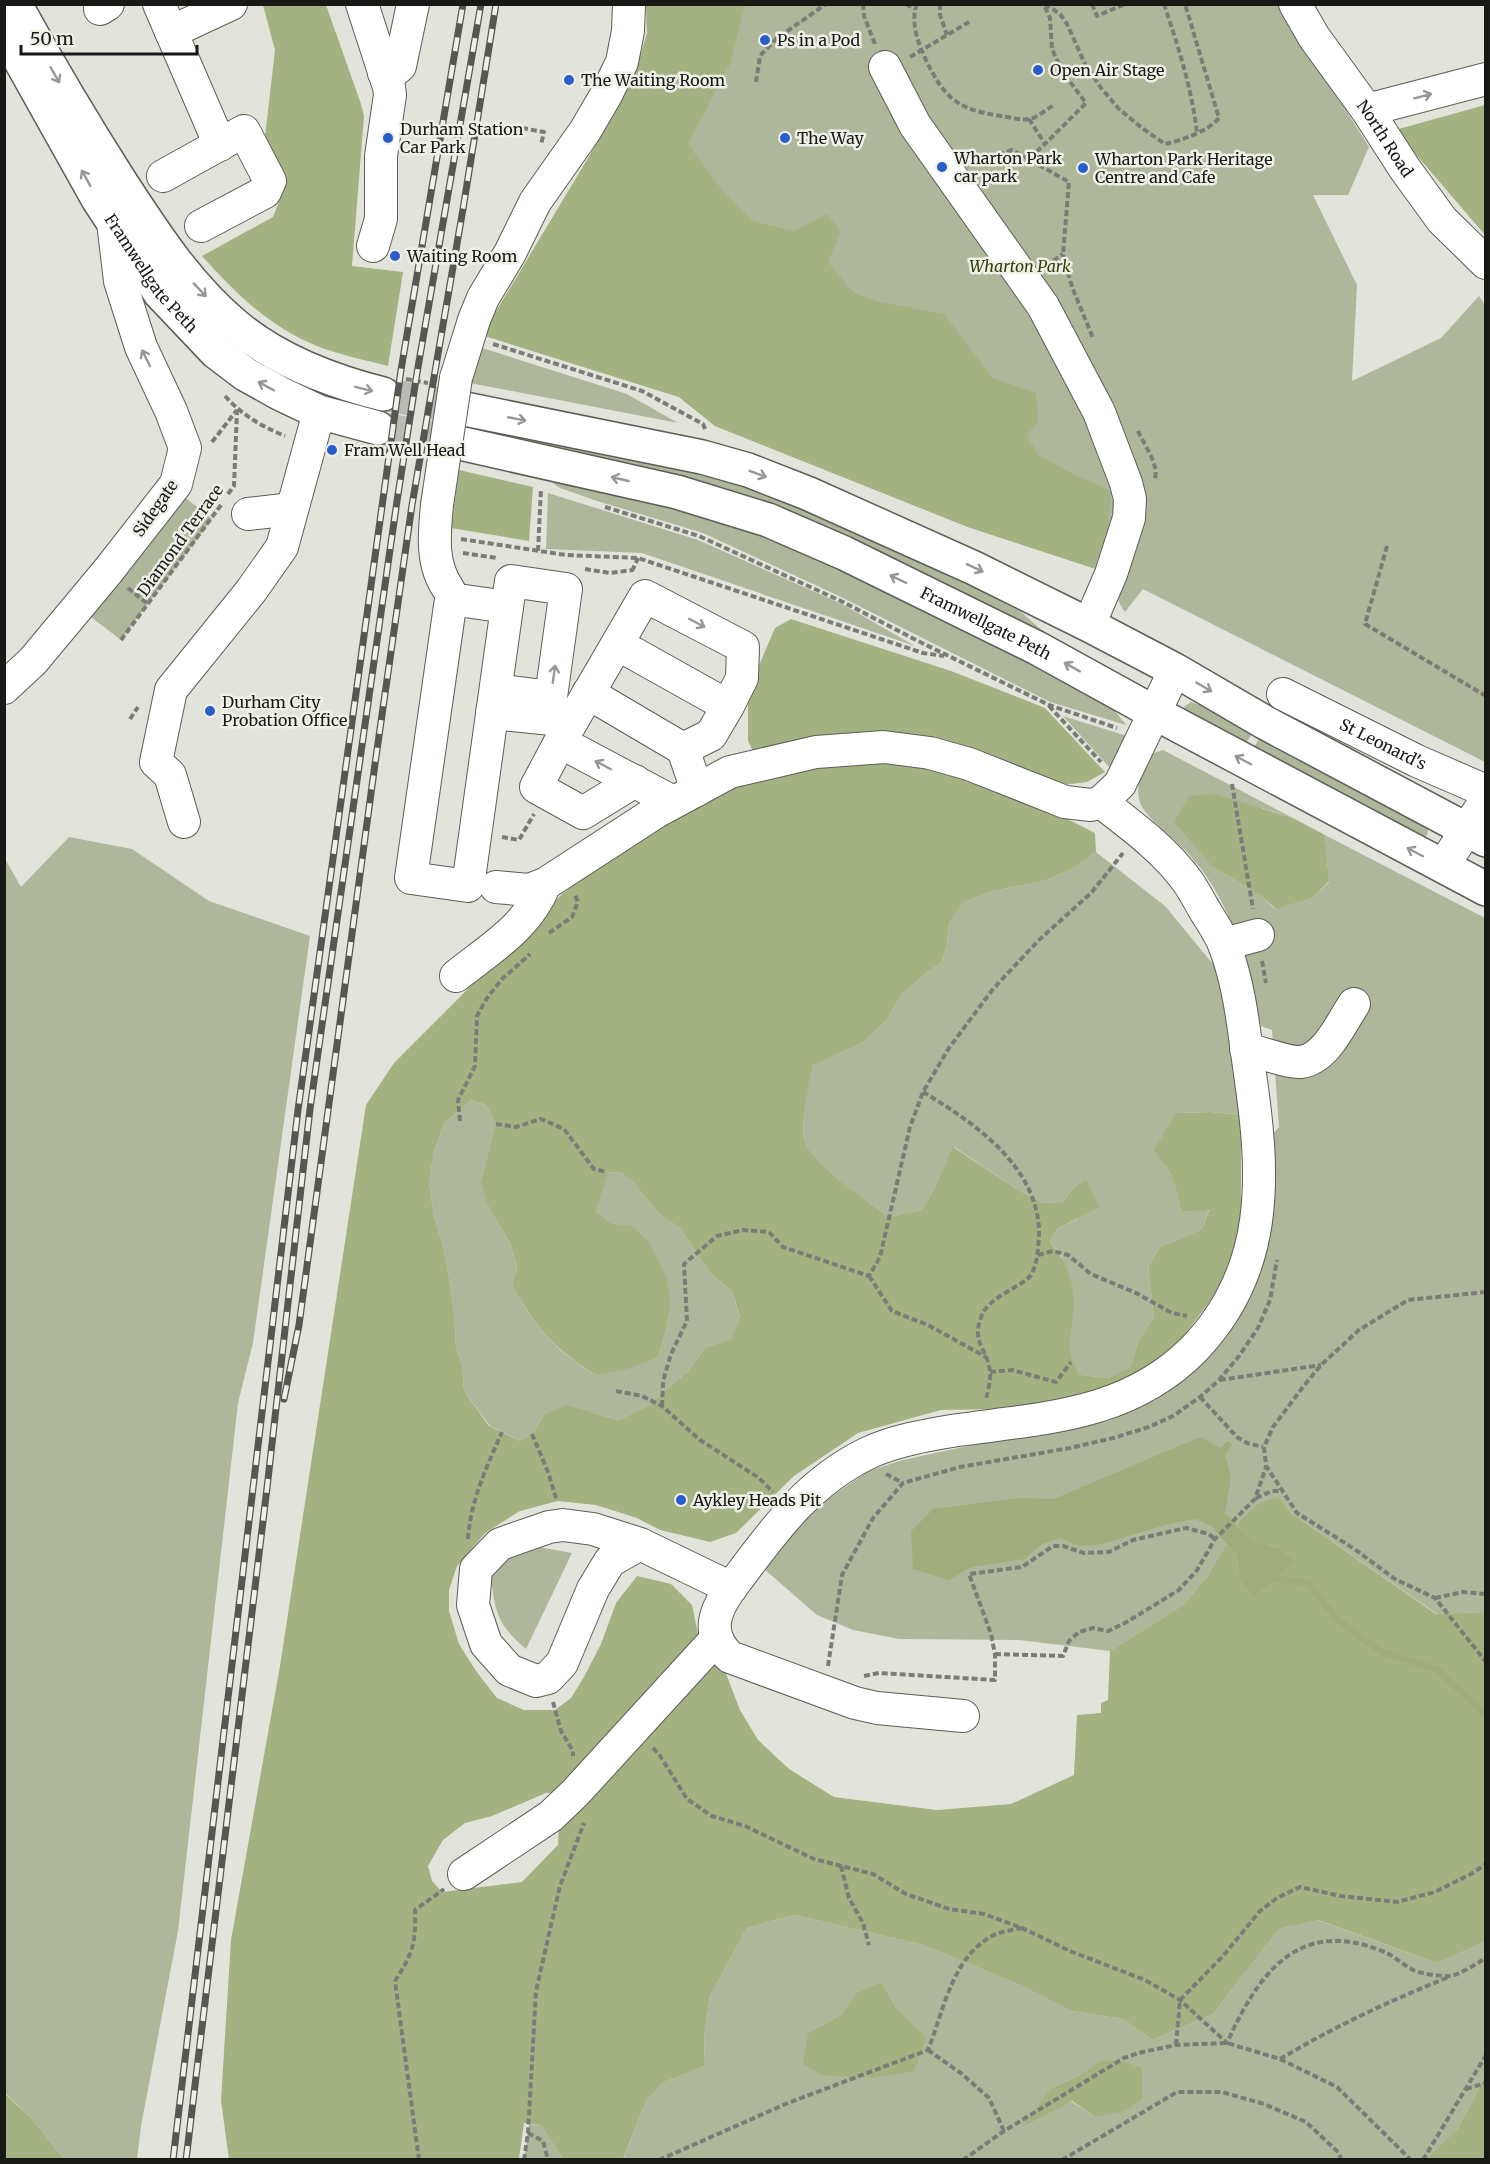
<svg xmlns="http://www.w3.org/2000/svg" width="1490" height="2164" font-family="Merriweather,serif">
<style>
.green{fill:#afb79a;fill-rule:evenodd}
.forest{fill:#a4b181;fill-rule:evenodd}
.water{fill:#a0ac7c}
.lines{fill:none;stroke-linecap:round;stroke-linejoin:round}
.stream{stroke:#a0ac7c;stroke-width:7}
.highway-tunnel{stroke:#babbb4;stroke-width:33;stroke-dasharray:33 16;stroke-linecap:butt}
.minor-casing{stroke:#5c5e57;stroke-width:34}
.highway-casing{stroke:#5c5e57;stroke-width:36}
.path{stroke:#7b7c77;stroke-width:4;stroke-dasharray:6 3;stroke-linecap:butt}
.minor{stroke:#fff;stroke-width:32}
.highway{stroke:#fff;stroke-width:33}
.rail-casing{stroke:#555752;stroke-width:7}
.rail{stroke:#eff1e9;stroke-width:4.5;stroke-dasharray:14;stroke-linecap:butt}
.minor-bridge-casing{stroke:#5c5e57;stroke-width:34;stroke-linecap:butt}
.minor-bridge{stroke:#fff;stroke-width:32}
.oneway{stroke:#979896}
.poi-dot{fill:#285dca;stroke:#eff1e9;stroke-width:2}
.labels{text-anchor:middle;dominant-baseline:central;stroke-width:5;stroke-linejoin:round;paint-order:stroke}
.poi-label{font-size:16px;fill:#181916;stroke:#eff1e9;text-anchor:start}
.street-label{font-size:16px;fill:#181916;stroke:#eff1e9}
.park-label{font-size:16px;font-style:italic;fill:#343f05;stroke:#eff1e9}
</style>
<rect width="100%" height="100%" fill="#e2e4dc"/>
<g class="green">
<path d="M646,5H1280L1369,147L1348,195H1313L1357,285L1352,381L1441,338L1479,296L1485,305V762L1143,589L1125,612C1116,600 1115,591 1120,577L968,527L715,426L679,397L482,335L614,115L639,61L647,33Z"/>
<polygon points="479,347 627,394 678,423 470,383"/>
<polygon points="459,423 693,468 768,492 932,565 1021,612 1053,640 961,597 458,434"/>
<path d="M551,482C590,489 630,494 668,505C826,551 971,632 1115,711L1126,725L1050,702L839,596L703,533L597,501L560,488Z"/>
<polygon points="548,493 698,540 842,604 915,646 642,553 546,549"/>
<polygon points="182,495 212,519 121,640 87,614"/>
<polygon points="1191,702 1202,706 1252,734 1244,746 1185,714 1183,709 1185,706"/>
<polygon points="1063,716 1127,736 1110,768"/>
<polygon points="1260,737 1424,825 1428,830 1427,835 1421,838 1252,751"/>
<path d="M1163,750L1293,818L1262,808L1213,867L1260,895L1275,909L1313,898L1329,882L1325,835L1485,918V1612L1437,1614L1291,1513L1280,1498L1237,1526L1295,1561L1253,1597L1239,1578L1237,1556L1226,1544L1207,1577L1183,1605L1110,1651L1019,1640L899,1639L853,1630L817,1615L757,1563L791,1525L868,1471L903,1460L977,1444L1053,1433L1108,1421L1154,1401L1198,1365L1227,1337L1250,1296L1270,1137L1279,1127L1272,1030L1261,1026C1246,966 1234,905 1192,858C1180,843 1148,820 1141,805C1134,791 1142,762 1154,753C1157,752 1160,751 1163,750Z"/>
<polygon points="69,837 132,849 209,901 310,936 253,1343 238,1403 178,1931 141,2126 137,2159 64,2159 31,2118 5,2093 4,857 21,887"/>
<path d="M1096,852L1165,906L1217,969L1234,1037L1241,1115L1211,1112L1177,1113L1165,1165L1177,1185L1181,1212L1209,1209L1202,1229L1160,1247L1148,1266L1154,1318L1139,1339L1131,1368L1109,1378L1080,1375L1071,1362L1069,1346L1073,1313L1061,1254L1050,1242L1057,1229L1077,1219L1086,1179L1073,1188L1063,1202L1043,1203L1018,1190L954,1147L934,1189L922,1210L889,1217C869,1202 808,1163 804,1139C801,1118 809,1087 811,1065L862,1043L886,1021L902,994L925,974L941,963L947,945L949,923L964,902L993,891L1044,881L1072,869Z"/>
<path d="M472,1100L486,1105L496,1124L488,1206L510,1243L517,1267L512,1285C537,1329 553,1349 596,1375L658,1357L665,1334L671,1305L630,1226L613,1224L596,1212L607,1172L622,1173L635,1184L658,1213L681,1229L710,1273L732,1291L740,1318L731,1339L706,1347L689,1370L648,1406L618,1420L594,1413L544,1415L532,1434L520,1441L490,1426L464,1391L462,1364L456,1348L454,1312L449,1278L443,1245L434,1216L429,1183L434,1152L444,1123Z"/>
<path d="M539,1547L572,1553L526,1649C498,1625 495,1613 491,1578L508,1554Z"/>
<path d="M794,1915L923,1945L1022,1986L1071,2011L1123,2019L1152,2040L1213,2014L1279,1929L1317,1920L1437,1963L1485,1942V2077L1458,2128L1426,2159L623,2160L646,2102L662,2083L705,2066L704,2038L710,1996L747,1928ZM882,1982L895,2006L925,2038L808,2033L842,2014ZM1102,2061L1095,2117L1051,2088L1079,2076Z"/>
<polygon points="529,2124 541,2125 563,2159 524,2160"/>
</g>
<g class="forest">
<path d="M263,5H326L361,104L364,116L352,266L403,272L388,366C365,360 340,355 317,346C271,328 235,293 202,256L273,217L286,184L265,137L275,50Z"/>
<polygon points="646,5 745,5 730,64 688,144 722,190 753,221 794,231 827,214 841,231 828,262 854,293 879,302 944,314 992,378 1036,393 1038,422 1027,435 1038,455 1073,474 1111,491 1108,532 1093,568 968,527 715,426 679,397 482,335 614,115 639,61 647,33"/>
<polygon points="1485,105 1485,235 1395,130"/>
<polygon points="459,470 533,487 529,541 451,528"/>
<polygon points="791,619 951,671 1045,708 1105,772 1087,782 1062,785 954,749 755,755 748,741 748,691 775,628"/>
<path d="M852,761C873,762 895,760 916,764C978,776 1039,804 1095,833L1096,852L1072,869L1044,881L993,891L964,902L949,923L947,945L941,963L925,974L902,994L886,1021L862,1043L812,1065C809,1087 801,1119 804,1139C809,1163 869,1202 889,1217L922,1210L934,1189L953,1147L1018,1190L1043,1203L1063,1202L1073,1188L1086,1179L1099,1207L1057,1229L1050,1242C1069,1263 1076,1288 1073,1316C1071,1342 1064,1352 1080,1375L1109,1378L1131,1367L1139,1339L1154,1318L1148,1266L1160,1247L1202,1229L1209,1210L1181,1212C1177,1183 1172,1173 1154,1150L1176,1113L1211,1112L1241,1115V1260L1167,1358L1085,1398L1007,1409L941,1410L858,1433L794,1476L736,1533L710,1542L660,1530L637,1518L596,1505L558,1501L520,1511L485,1533L457,1566L449,1590V1611L459,1644L476,1671L497,1698L524,1710H555L571,1698L584,1677L601,1644L616,1603L637,1576L671,1584L692,1605L698,1634L720,1658L740,1710L758,1740L789,1769L834,1797L937,1810L1011,1804L1074,1775L1077,1715L1101,1713V1703L1108,1700L1110,1651L1183,1605L1207,1577L1226,1544L1237,1556L1239,1578L1277,1547L1252,1542L1237,1526C1249,1509 1260,1500 1280,1498L1291,1513L1436,1614L1485,1612V1942L1437,1963L1318,1920L1279,1929L1213,2014L1152,2040L1123,2019L1071,2011L1022,1986L923,1945L794,1915L747,1928L710,1996L704,2038L705,2066L662,2083L646,2102L623,2159H563L541,2125L524,2123L519,2159L229,2160L221,2100L231,1940L280,1666L366,1105L394,1063L443,1014L562,894L616,854L670,819L725,790L755,779ZM472,1100L486,1105L496,1124L481,1183L488,1206L510,1243L517,1267L512,1285C537,1329 553,1348 596,1375L631,1368L658,1357L665,1334L671,1305L666,1277L648,1241L630,1225L613,1224L596,1212L608,1172L622,1173L635,1184L658,1213L681,1229L710,1273L732,1291L740,1317L731,1339L706,1347L689,1370L648,1406L618,1420L566,1405L544,1415L532,1434L520,1441L489,1426L464,1391L462,1364L456,1348L454,1312L449,1278L443,1245L434,1216L429,1183L434,1152L444,1123ZM546,1793H560L558,1845L522,1882L442,1892L432,1881L428,1866L443,1840L465,1823L492,1816Z"/>
<polygon points="1215,794 1293,818 1325,835 1329,881 1313,898 1276,909 1260,895 1213,867 1174,822 1189,796"/>
<polygon points="882,1982 895,2006 926,2038 914,2071 873,2078 822,2075 803,2064 808,2033 842,2014 857,1993"/>
<polygon points="1102,2060 1125,2062 1142,2068 1142,2099 1126,2111 1095,2117 1072,2101 1022,2127 1051,2088 1079,2076"/>
<polygon points="1485,2077 1485,2159 1426,2159 1458,2128"/>
<polygon points="4,2093 31,2118 64,2159 5,2159"/>
</g>
<polygon class="water" points="1200,1437 1224,1450 1231,1477 1225,1513 1252,1542 1277,1547 1295,1561 1253,1597 1239,1578 1237,1556 1211,1526 1196,1519 1172,1523 1098,1545 1080,1546 1060,1538 1042,1544 1025,1559 972,1567 948,1580 913,1569 911,1531 933,1509 1020,1498 1054,1499"/>
<g class="lines">
<g class="stream">
<polyline points="1224,1450 1228,1445"/>
<polyline points="1274,1579 1309,1583 1337,1620 1382,1652 1439,1670 1486,1716"/>
</g>
<g class="highway-tunnel">
<polyline points="383,394 460,408"/>
<polyline points="378,428 455,442"/>
</g>
<defs>
<g id="minor">
<polyline points="159,4 220,145"/>
<polyline points="362,4 389,87 390,95 381,156 381,219 373,246"/>
<path id="s1" d="M1295,4L1314,37L1367,110L1405,169L1442,220L1486,263"/>
<polyline points="100,9 108,4"/>
<polyline points="171,32 231,4"/>
<polyline points="885,67 915,125 1043,306 1099,412 1126,483 1130,499 1129,518 1111,574 1089,625"/>
<polyline points="384,73 395,70 400,66 413,4"/>
<polyline points="1367,110 1486,79"/>
<polyline points="163,176 244,131 270,181 265,192 201,226"/>
<polyline points="456,378 474,320 483,298 510,253 535,202 585,131 606,95 622,62 628,31 629,4"/>
<path d="M437,505C434,535 431,565 449,590"/>
<polyline points="248,514 292,509"/>
<polygon points="451,599 507,607 468,886 411,878"/>
<polyline points="617,644 728,706 742,678 743,647 645,596 560,742 673,802"/>
<polyline points="4,688 33,661 108,571 176,484 185,448 171,411 141,347 120,281 113,222"/>
<polyline points="496,690 551,697 566,589 511,581 507,607"/>
<polyline points="588,693 683,749 697,790"/>
<path id="s2" d="M1283,694L1417,761L1486,791"/>
<polyline points="492,713 572,721"/>
<polyline points="560,742 536,787 583,813 635,781"/>
<polyline points="683,749 711,735 728,706"/>
<polyline points="184,822 170,775 156,762 171,690 251,591 282,547 319,412"/>
<polyline points="1443,866 1486,800"/>
<polyline points="496,887 529,890 545,884 656,812 730,772 816,752 884,747 930,753 969,764 1065,802 1091,805 1101,802 1120,784 1175,670"/>
<polyline points="1224,944 1258,935"/>
<path d="M456,976C491,948 528,927 545,884"/>
<path d="M1246,1049C1260,1052 1288,1063 1301,1062C1327,1058 1341,1023 1354,1004"/>
<polyline points="640,1544 610,1561 593,1589 562,1663 548,1678 536,1681 509,1670 486,1644 473,1605 476,1569 500,1544 549,1527 563,1525 593,1529 640,1544 731,1588"/>
<path d="M963,1716L877,1708L855,1703L730,1657C703,1632 716,1607 736,1581C774,1530 808,1482 868,1453C896,1440 928,1435 958,1430C1044,1418 1128,1416 1194,1349C1270,1270 1265,1176 1250,1074C1244,1031 1240,987 1225,947C1221,935 1213,924 1207,914C1200,903 1195,892 1188,882C1165,850 1132,826 1101,802"/>
<polyline points="464,1874 551,1816 576,1792 716,1639"/>
</g>
<g id="highway">
<path d="M15,4C48,64 83,123 120,181C154,233 187,285 236,326C278,361 331,381 383,394"/>
<path id="s3" d="M4,31L98,199L160,293L216,352L245,374L281,394L319,412L378,428"/>
<polyline points="460,408 702,457 748,470 807,493 974,568 1089,625 1175,670 1264,722 1486,840"/>
<path id="s4" d="M455,442L677,492L768,520L844,553L1037,648L1155,713L1486,889"/>
</g>
</defs>
<use href="#minor" class="minor-casing"/>
<use href="#highway" class="highway-casing"/>
<g class="path">
<polyline points="863,4 864,16 875,44"/>
<polyline points="906,4 915,9"/>
<path d="M917,4C910,22 918,42 925,58C944,98 957,110 1002,116C1009,117 1022,121 1029,119C1037,118 1047,109 1054,105"/>
<polyline points="940,4 940,15 947,35"/>
<path d="M1045,4L1060,14L1067,24L1085,64L1101,88L1119,109L1142,128L1165,144C1182,140 1207,132 1219,118L1185,4"/>
<polyline points="1092,4 1097,16 1125,4"/>
<path d="M1164,4C1178,46 1192,89 1197,133"/>
<polyline points="910,57 969,22"/>
<polyline points="756,82 760,56 776,39 826,4"/>
<polyline points="1029,119 1045,144 1086,103 1062,71 1052,49 1050,18 1044,5"/>
<polyline points="522,128 544,132 541,145"/>
<polyline points="1030,158 1045,144"/>
<polyline points="973,164 1012,150 1069,182 1063,254 1072,287 1093,338"/>
<polyline points="1046,266 1063,254"/>
<polyline points="493,344 642,391 703,424 706,431"/>
<polyline points="406,379 428,383"/>
<path d="M225,396C242,415 261,426 285,436"/>
<path d="M1138,431C1144,445 1159,464 1155,479"/>
<polyline points="212,442 237,410"/>
<polyline points="394,451 419,457"/>
<polyline points="228,494 234,486 237,410"/>
<polyline points="605,507 699,536 843,602 918,641 1049,705 1117,728"/>
<polyline points="461,539 566,555 638,558 923,653 944,656"/>
<polyline points="1387,546 1365,624 1486,696"/>
<polyline points="538,551 541,489"/>
<polyline points="463,553 497,558"/>
<polyline points="585,569 610,573 633,570"/>
<polyline points="632,571 638,558"/>
<polyline points="128,588 148,604"/>
<polyline points="121,640 221,505"/>
<polyline points="1049,706 1101,762"/>
<polyline points="130,719 138,707"/>
<polyline points="1232,784 1253,909"/>
<polyline points="502,837 519,840 534,814"/>
<polyline points="549,933 572,917 578,902 575,895"/>
<polyline points="1262,961 1266,983"/>
<path d="M923,1092C975,1123 1040,1168 1039,1235C1038,1248 1038,1263 1031,1275C1023,1286 989,1297 982,1315C970,1344 988,1348 990,1372C991,1380 988,1391 986,1399"/>
<polyline points="460,1121 458,1100 475,1066 477,1016 487,998 502,979 530,954"/>
<polyline points="496,1124 516,1127 541,1119 564,1129 594,1169 607,1172"/>
<polyline points="1038,1255 1053,1251 1068,1255 1091,1274 1136,1293 1172,1313 1187,1316"/>
<polyline points="869,1276 892,1311 928,1325 986,1357"/>
<polyline points="1486,1292 1408,1300 1359,1330 1321,1365 1303,1387 1273,1427 1264,1447 1266,1466 1297,1513 1353,1548 1395,1579 1435,1598 1486,1662"/>
<polyline points="990,1372 1012,1370 1056,1382 1071,1362"/>
<polyline points="1220,1380 1321,1365"/>
<polyline points="616,1391 642,1396 662,1406 700,1440 759,1478 773,1492"/>
<polyline points="1200,1397 1237,1437 1247,1443 1263,1447"/>
<polyline points="662,1406 663,1381 671,1354 687,1321 684,1264 717,1236 743,1230 769,1232 783,1247 869,1276 880,1257 910,1127 923,1092 949,1048 993,989 1038,941 1092,892 1123,853"/>
<polyline points="532,1434 548,1472 557,1501"/>
<polyline points="886,1474 903,1483"/>
<polyline points="1256,1498 1272,1491 1282,1491"/>
<path d="M468,1539C470,1502 487,1466 502,1432"/>
<polyline points="1435,1598 1463,1592 1486,1594"/>
<polyline points="995,1654 1063,1656 1069,1641 1079,1632 1093,1628 1108,1631 1125,1623 1179,1590 1197,1570 1215,1539 1255,1499 1266,1467"/>
<polyline points="828,1666 842,1575 873,1518 903,1483 960,1467 1070,1448 1113,1438 1149,1427 1173,1416 1200,1397 1219,1380 1239,1356 1258,1328 1270,1300 1277,1260"/>
<polyline points="864,1676 879,1673 995,1680 995,1654 991,1634 969,1574 1022,1567 1053,1546 1063,1546 1084,1553 1109,1552 1133,1540 1186,1528 1209,1534 1215,1539"/>
<polyline points="553,1702 561,1731 573,1751 573,1756"/>
<path d="M653,1748L659,1754L687,1799L712,1816L745,1826L814,1859L873,1874L906,1894L949,1909L984,1914L1022,1928L1070,1951L1145,1980L1180,2000L1227,2043C1258,1974 1298,1917 1382,1951C1393,1955 1402,1964 1413,1970C1421,1974 1439,1976 1449,1976C1458,1976 1477,1963 1486,1958"/>
<polyline points="841,1866 849,1898 863,1923 869,1945"/>
<polyline points="1176,2045 1180,2000 1223,1956 1260,1911 1277,1898 1300,1887 1341,1896 1397,1902 1435,1892 1471,1874 1486,1864"/>
<polyline points="928,2050 962,2074 989,2098 1004,2131"/>
<path d="M1280,2059C1334,2027 1391,2000 1449,1977"/>
<polyline points="1466,2089 1486,2083"/>
<polyline points="528,2133 543,2141 548,2160"/>
<path d="M419,2160L395,1981C413,1953 416,1943 415,1910L444,1889"/>
<polyline points="524,2160 528,2133 536,1991 560,1886 584,1823"/>
<path d="M659,2160L788,2103L928,2050C944,2010 952,1956 994,1935C1002,1931 1013,1930 1022,1928"/>
<polyline points="963,2160 1004,2131 1124,2058 1138,2053 1176,2045 1227,2043 1280,2059 1337,2087 1411,2160"/>
<polyline points="1062,2160 1177,2092 1222,2092 1264,2104 1306,2122 1339,2153 1341,2160"/>
<polyline points="1423,2160 1486,2055"/>
</g>
<use href="#minor" class="minor"/>
<use href="#highway" class="highway"/>
<defs>
<g id="rail">
<polyline points="284,1399 299,1325 375,764 412,505 463,209 496,4"/>
<polyline points="173,2160 298,1110 401,370 463,4"/>
<polyline points="186,2160 267,1488 310,1109 397,501 417,373 481,4"/>
</g>
</defs>
<use href="#rail" class="rail-casing"/>
<use href="#rail" class="rail"/>
<defs>
<polyline id="minor-bridge" points="437,505 456,378"/>
</defs>
<use href="#minor-bridge" class="minor-bridge-casing"/>
<use href="#minor-bridge" class="minor-bridge"/>
</g>
<defs><path id="oneway-shaft" d="M-6 0H5M1.5-3L5.5 0L1.5 3" fill="none" stroke-width="1.6" stroke-linecap="round" stroke-linejoin="round" transform="scale(1.5)"/></defs>
<g class="oneway">
<use href="#oneway-shaft" transform="translate(55 75) rotate(60)"/>
<use href="#oneway-shaft" transform="translate(1423 96) rotate(-15)"/>
<use href="#oneway-shaft" transform="translate(86 178) rotate(-119)"/>
<use href="#oneway-shaft" transform="translate(200 290) rotate(47)"/>
<use href="#oneway-shaft" transform="translate(146 358) rotate(-116)"/>
<use href="#oneway-shaft" transform="translate(266 386) rotate(-151)"/>
<use href="#oneway-shaft" transform="translate(364 389) rotate(14)"/>
<use href="#oneway-shaft" transform="translate(517 419) rotate(11)"/>
<use href="#oneway-shaft" transform="translate(758 474) rotate(21)"/>
<use href="#oneway-shaft" transform="translate(620 479) rotate(-167)"/>
<use href="#oneway-shaft" transform="translate(975 568) rotate(25)"/>
<use href="#oneway-shaft" transform="translate(898 579) rotate(-154)"/>
<use href="#oneway-shaft" transform="translate(697 623) rotate(28)"/>
<use href="#oneway-shaft" transform="translate(1072 667) rotate(-151)"/>
<use href="#oneway-shaft" transform="translate(554 674) rotate(-82)"/>
<use href="#oneway-shaft" transform="translate(1204 687) rotate(30)"/>
<use href="#oneway-shaft" transform="translate(1243 760) rotate(-152)"/>
<use href="#oneway-shaft" transform="translate(603 765) rotate(-152)"/>
<use href="#oneway-shaft" transform="translate(1415 852) rotate(-152)"/>
</g>
<g class="poi-dot">
<circle cx="765" cy="40" r="6"/>
<circle cx="1038" cy="70" r="6"/>
<circle cx="569" cy="80" r="6"/>
<circle cx="388" cy="138" r="6"/>
<circle cx="785" cy="138" r="6"/>
<circle cx="942" cy="167" r="6"/>
<circle cx="1083" cy="168" r="6"/>
<circle cx="395" cy="256" r="6"/>
<circle cx="332" cy="450" r="6"/>
<circle cx="210" cy="711" r="6"/>
<circle cx="681" cy="1500" r="6"/>
</g>
<g class="labels">
<g class="poi-label">
<text x="777" y="40">Ps in a Pod</text>
<text x="1050" y="70">Open Air Stage</text>
<text x="581" y="80">The Waiting Room</text>
<text x="400" y="129">Durham Station<tspan x="400" dy="18">Car Park</tspan></text>
<text x="797" y="138">The Way</text>
<text x="954" y="158">Wharton Park<tspan x="954" dy="18">car park</tspan></text>
<text x="1095" y="159">Wharton Park Heritage<tspan x="1095" dy="18">Centre and Cafe</tspan></text>
<text x="407" y="256">Waiting Room</text>
<text x="344" y="450">Fram Well Head</text>
<text x="222" y="702">Durham City<tspan x="222" dy="18">Probation Office</tspan></text>
<text x="693" y="1500">Aykley Heads Pit</text>
</g>
<g class="street-label">
<text stroke="none"><textPath href="#s1" startOffset="162">North Road</textPath></text>
<text stroke="none"><textPath href="#s3" startOffset="284">Framwellgate Peth</textPath></text>
<text transform="translate(155 508) rotate(-55)">Sidegate</text>
<text transform="translate(180 540) rotate(-54)">Diamond Terrace</text>
<text stroke="none"><textPath href="#s4" startOffset="564">Framwellgate Peth</textPath></text>
<text stroke="none"><textPath href="#s2" startOffset="112">St Leonard's</textPath></text>
</g>
<g class="park-label">
<text x="1020" y="266">Wharton Park</text>
</g>
</g>
<rect width="1490" height="2164" fill="none" stroke="#181916" stroke-width="12"/>
<path d="M21 45v9h176v-9" fill="none" stroke="#181916" stroke-width="3"/>
<text x="30" y="45" font-size="18" fill="#181916" stroke="#eff1e9" stroke-width="4.5" paint-order="stroke">50 m</text>
</svg>
